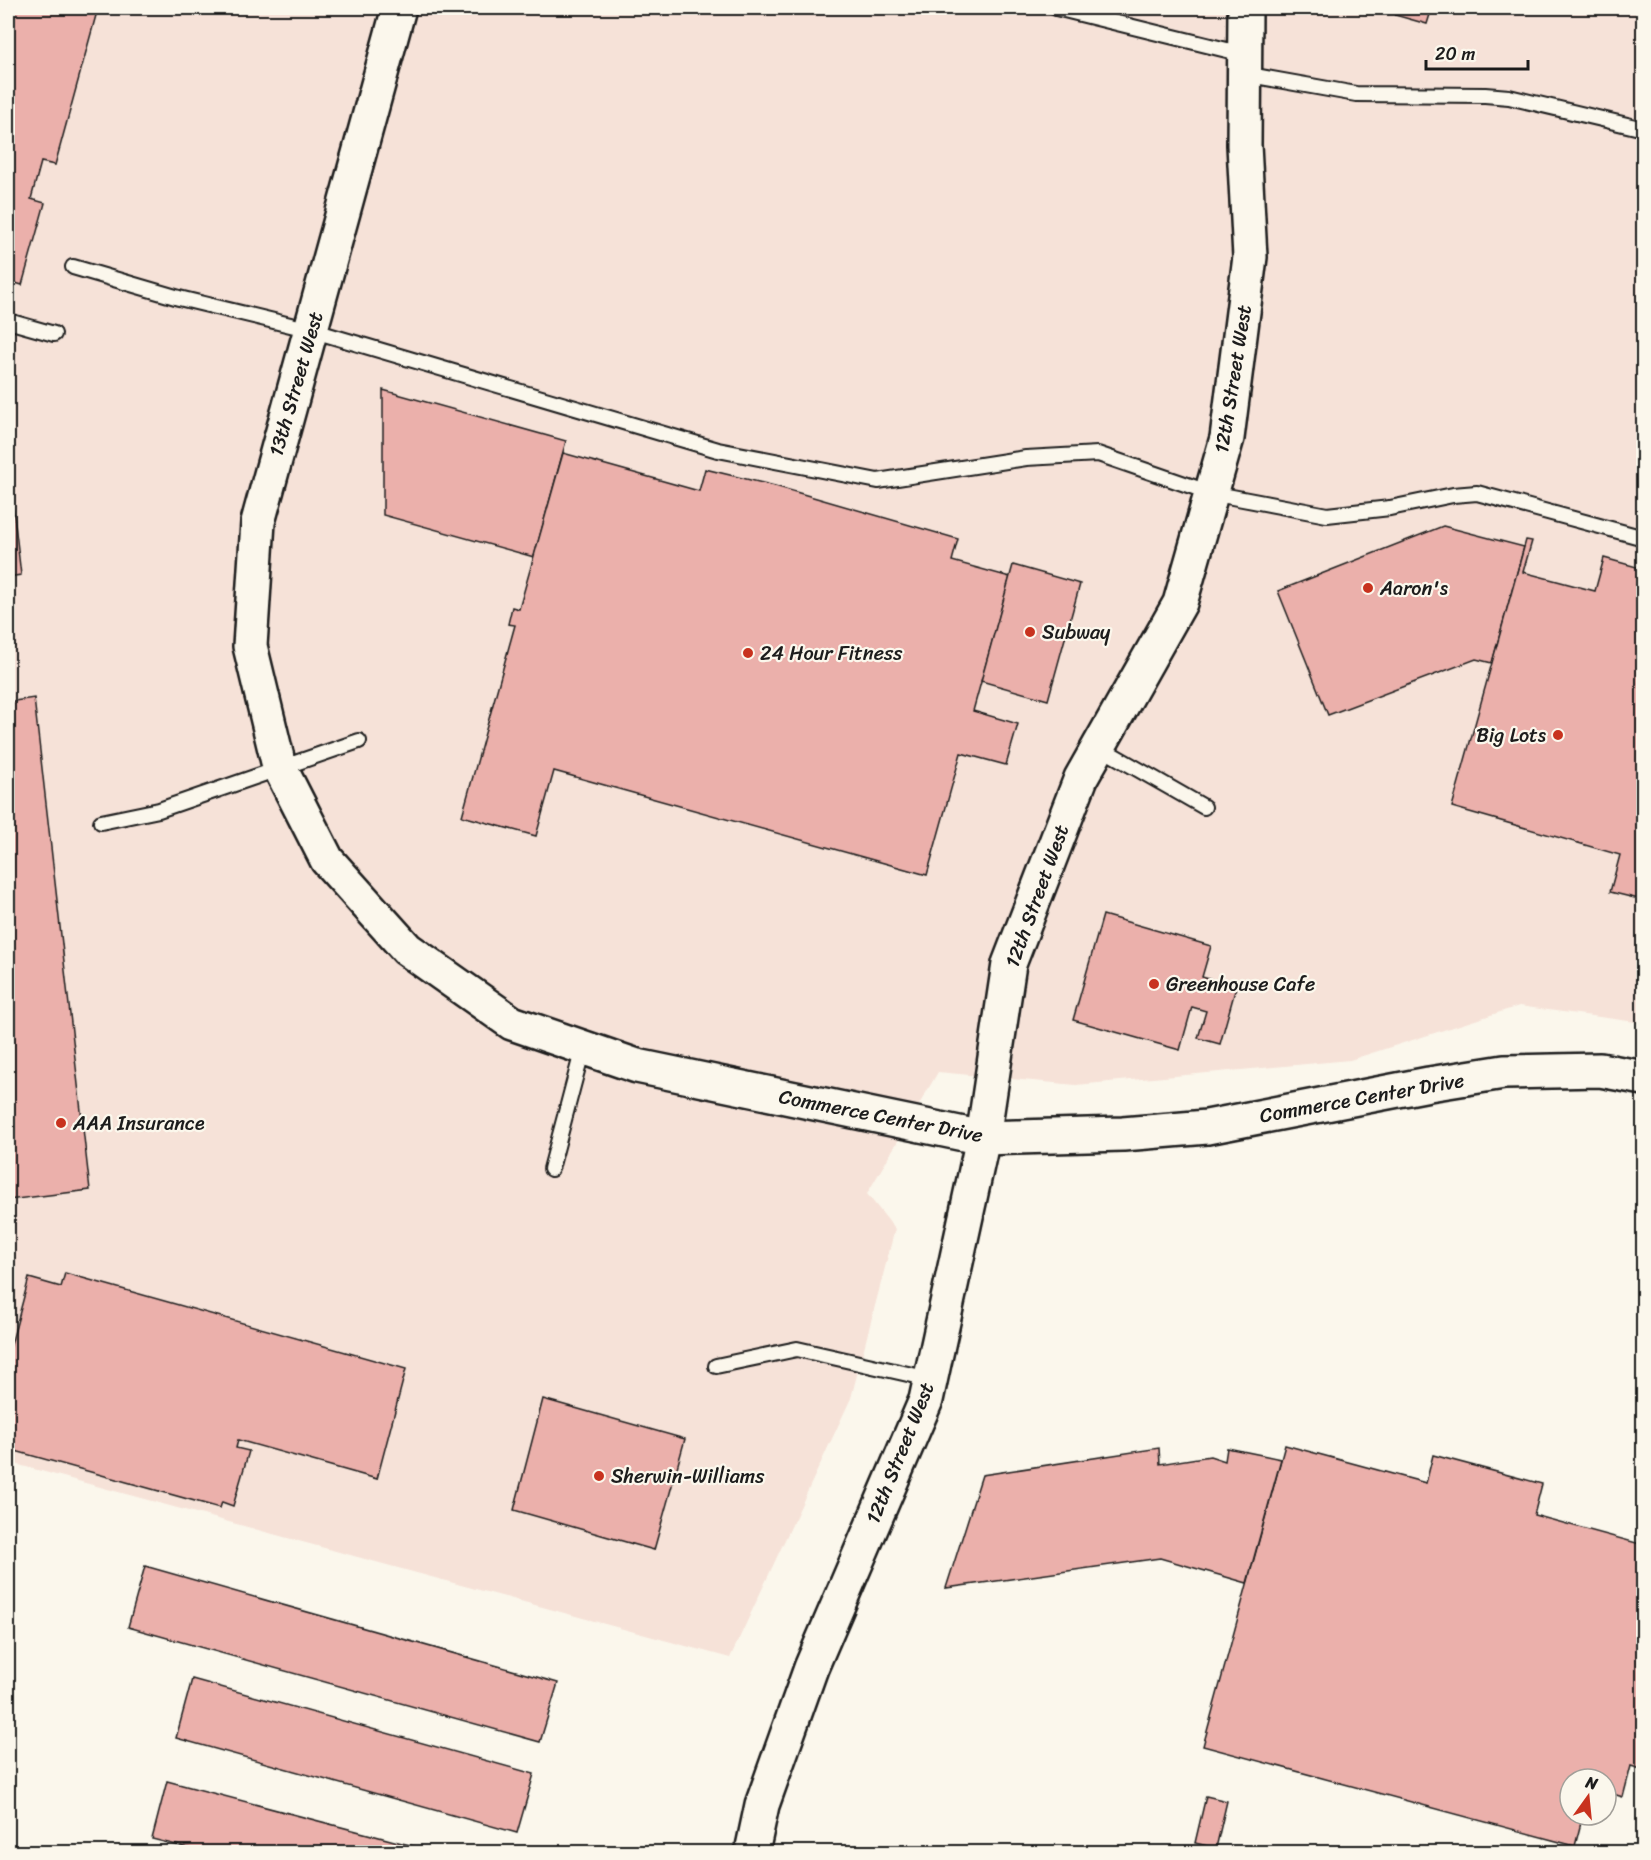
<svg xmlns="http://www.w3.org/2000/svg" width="1651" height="1860" font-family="Sriracha,sans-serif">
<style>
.built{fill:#f6e2d8}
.building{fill:#ebb0ab;stroke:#1c1c1c;stroke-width:1.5}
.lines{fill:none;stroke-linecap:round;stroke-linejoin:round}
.lane-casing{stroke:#1c1c1c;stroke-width:18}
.secondary-casing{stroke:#1c1c1c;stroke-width:38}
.lane{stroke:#fbf7ec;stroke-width:14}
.secondary{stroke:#fbf7ec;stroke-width:33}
.poi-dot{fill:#c8321e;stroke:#fbf7ec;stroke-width:2}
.labels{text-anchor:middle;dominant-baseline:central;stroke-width:4.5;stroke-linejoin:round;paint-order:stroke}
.street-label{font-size:20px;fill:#1c1c1c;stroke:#fbf7ec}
.poi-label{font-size:20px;fill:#1c1c1c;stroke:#fbf7ec;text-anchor:start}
</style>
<rect width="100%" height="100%" fill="#fbf7ec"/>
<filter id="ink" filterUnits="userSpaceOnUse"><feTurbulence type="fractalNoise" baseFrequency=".0167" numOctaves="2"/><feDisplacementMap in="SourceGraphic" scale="12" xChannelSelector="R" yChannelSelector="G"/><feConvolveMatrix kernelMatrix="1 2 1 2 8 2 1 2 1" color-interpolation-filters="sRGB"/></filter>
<g filter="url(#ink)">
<polygon class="built" points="8,8 1643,8 1643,1023 1519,1006 1350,1060 1076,1085 938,1072 867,1194 895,1229 851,1398 730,1658 8,1462"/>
<g class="building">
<polygon points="8,8 98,8 55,165 41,162 31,199 45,203 22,285 9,281 8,287"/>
<polygon points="1397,8 1432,8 1427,24 1395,15"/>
<polygon points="383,390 566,441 534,557 383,515"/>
<polygon points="563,453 699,491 705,469 775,486 958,539 952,561 1010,577 973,711 1018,724 1006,765 961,753 927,875 554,771 536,836 462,816 515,625 508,624 512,607 519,609"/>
<polygon points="8,464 21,575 8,577"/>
<polygon points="1443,526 1524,547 1492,663 1476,659 1328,715 1278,591"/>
<polygon points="1526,540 1532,541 1523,572 1595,591 1604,558 1644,569 1644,884 1639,899 1610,892 1620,855 1452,807"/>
<polygon points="1013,565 1080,584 1048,700 981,681"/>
<polygon points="34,698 90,1190 8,1200 8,702"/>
<polygon points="1103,915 1211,946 1202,977 1236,987 1220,1044 1198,1038 1206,1011 1192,1007 1180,1050 1073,1020"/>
<polygon points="65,1273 406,1369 377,1479 238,1440 236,1448 249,1451 233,1506 222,1502 220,1508 8,1449 8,1356 29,1278 61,1287"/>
<polygon points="543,1399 685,1439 654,1550 514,1510"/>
<polygon points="1285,1445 1426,1483 1433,1455 1542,1484 1534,1515 1644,1545 1644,1770 1631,1766 1623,1797 1606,1792 1606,1779 1570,1779 1570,1815 1583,1815 1575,1846 1203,1746"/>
<polygon points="1159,1448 1160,1464 1210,1456 1225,1461 1227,1448 1281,1459 1247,1583 1160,1558 946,1588 982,1475"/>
<polygon points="145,1566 558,1683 540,1742 128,1627"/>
<polygon points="192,1679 534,1774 517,1833 176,1738"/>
<polygon points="167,1781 436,1852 204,1852 152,1839"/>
<polygon points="1206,1796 1227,1801 1216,1848 1195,1843"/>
</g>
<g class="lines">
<defs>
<g id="lane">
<polyline points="1056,8 1243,54"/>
<polyline points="1244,74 1356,94 1485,95 1509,97 1644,129"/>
<polyline points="73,267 179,298 311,330 718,450 878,481 1026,458 1098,454 1211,493 1327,515 1390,508 1453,495 1477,493 1644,538"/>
<polyline points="8,321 54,334"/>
<polyline points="1099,747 1204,807"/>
<polyline points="101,822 159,810 359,741"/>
<polyline points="551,1169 583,1048"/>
<polyline points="716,1366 797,1349 930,1379"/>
</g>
<g id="secondary">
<polyline points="399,8 258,522 250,646 279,766 327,860 407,949 512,1023 637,1066 983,1138 1123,1134 1207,1127 1429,1084 1504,1072 1600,1070 1644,1078"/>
<polyline points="752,1852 762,1805 811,1668 926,1400 983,1138 1009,964 1081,778 1180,603 1227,438 1250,257 1244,145 1245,8"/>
</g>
</defs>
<use href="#lane" class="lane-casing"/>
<use href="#secondary" class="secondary-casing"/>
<use href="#lane" class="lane"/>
<use href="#secondary" class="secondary"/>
</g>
</g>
<g class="poi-dot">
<circle cx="1368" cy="588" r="6"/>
<circle cx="1030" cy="632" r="6"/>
<circle cx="748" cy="653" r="6"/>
<circle cx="1558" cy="735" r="6"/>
<circle cx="1154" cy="984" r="6"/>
<circle cx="61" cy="1123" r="6"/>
<circle cx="599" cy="1476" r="6"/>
</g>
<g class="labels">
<g class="street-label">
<text transform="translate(1233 379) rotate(-81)">12th Street West</text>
<text transform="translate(296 384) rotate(-74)">13th Street West</text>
<text transform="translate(1037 896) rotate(-70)">12th Street West</text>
<text transform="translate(1362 1098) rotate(-10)">Commerce Center Drive</text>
<text transform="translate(881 1116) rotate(11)">Commerce Center Drive</text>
<text transform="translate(900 1453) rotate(-68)">12th Street West</text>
</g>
<g class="poi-label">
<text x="1380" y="588">Aaron's</text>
<text x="1042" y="632">Subway</text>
<text x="760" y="653">24 Hour Fitness</text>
<text x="1546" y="735" text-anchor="end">Big Lots</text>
<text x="1166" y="984">Greenhouse Cafe</text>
<text x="73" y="1123">AAA Insurance</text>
<text x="611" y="1476">Sherwin-Williams</text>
</g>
</g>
<rect width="1651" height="1860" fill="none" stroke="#fbf7ec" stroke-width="30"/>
<rect x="15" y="15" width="1621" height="1830" fill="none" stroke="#1c1c1c" stroke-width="2" filter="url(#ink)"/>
<g transform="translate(1588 1797) rotate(15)"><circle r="28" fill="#fbf7ec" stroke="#a29f99" stroke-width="1.5"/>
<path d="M0-4.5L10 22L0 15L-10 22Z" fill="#c8321e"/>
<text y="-9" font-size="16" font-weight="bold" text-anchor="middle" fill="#1c1c1c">N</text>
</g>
<path d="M1426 60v9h102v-9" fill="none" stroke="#1c1c1c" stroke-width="3"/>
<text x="1435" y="60" font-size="18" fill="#1c1c1c" stroke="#fbf7ec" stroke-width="4.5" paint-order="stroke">20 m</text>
</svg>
